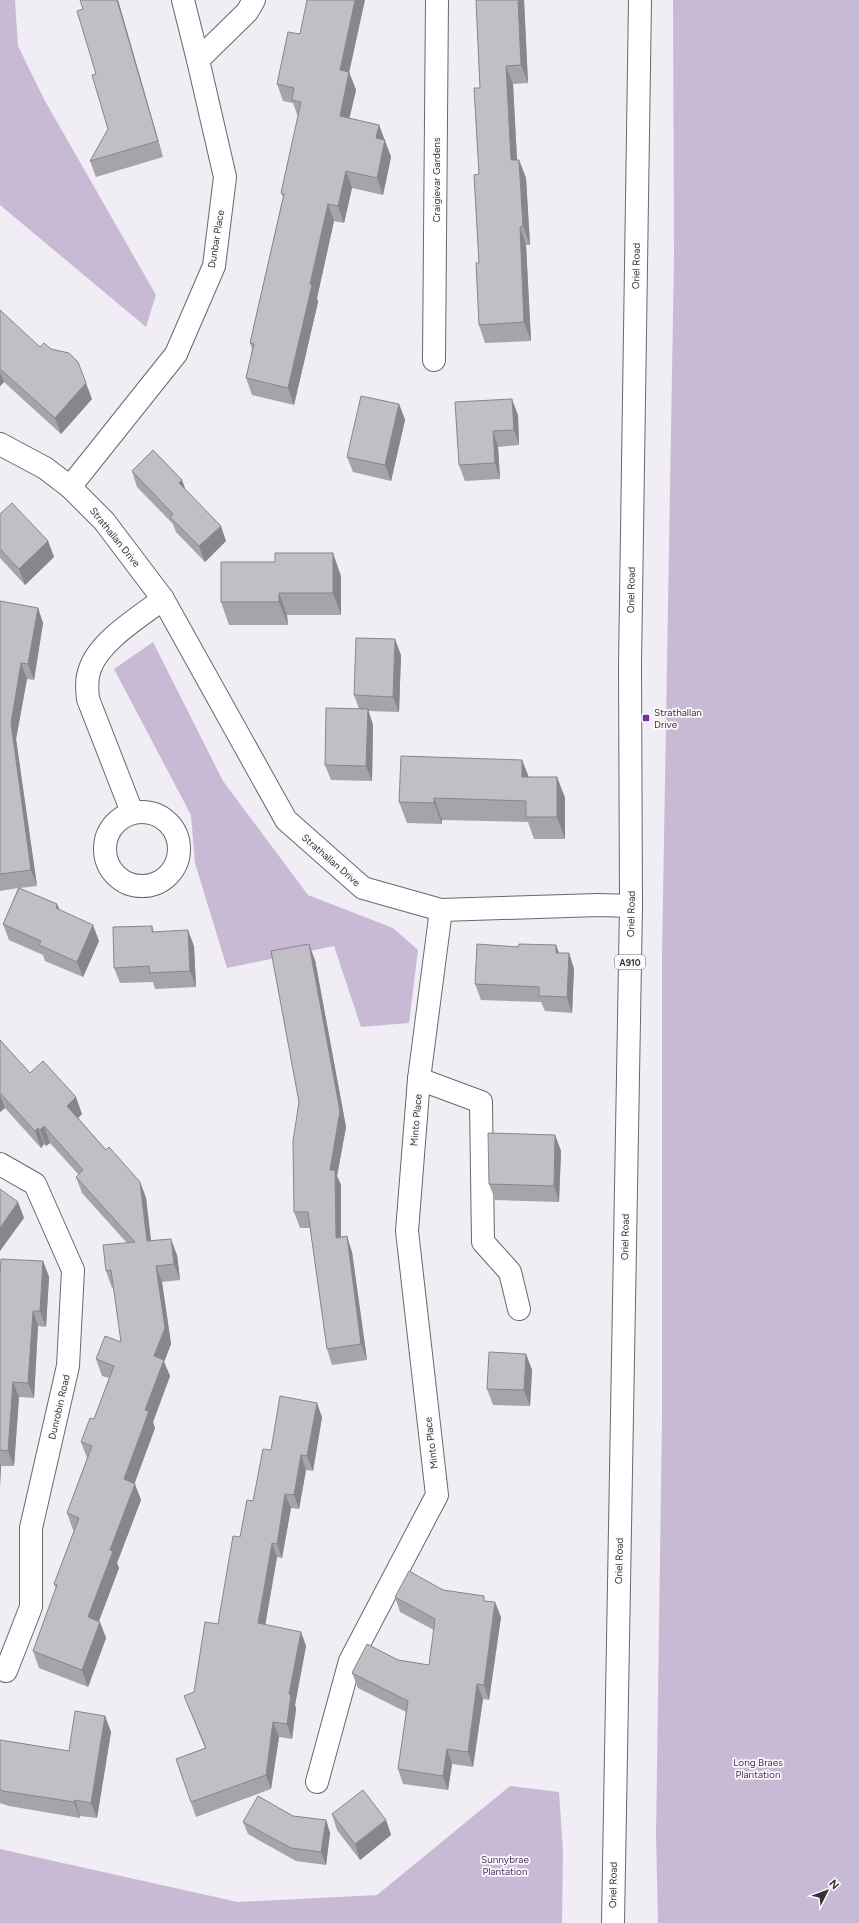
<svg xmlns="http://www.w3.org/2000/svg" width="859" height="1923" font-family="Figtree,sans-serif">
<style>
.green{fill:#c8bad4}
.lines{fill:none;stroke-linecap:round;stroke-linejoin:round}
.minor-casing{stroke:#6b676e;stroke-width:24}
.primary-casing{stroke:#6b676e;stroke-width:24}
.minor{stroke:#fff;stroke-width:22}
.primary{stroke:#fff;stroke-width:22}
.wall{fill:#a7a3aa}
.shaded-wall{fill:#88858b}
.building{fill:#c2bec6;stroke:#88858b}
.poi-dot{fill:#7831a4;stroke:#fdfbfe;stroke-width:1.5}
.labels{text-anchor:middle;dominant-baseline:central;stroke-width:3.5;stroke-linejoin:round;paint-order:stroke}
.shield{fill:#fdfbfe;stroke:#716f72;stroke-width:1}
.shield-label{font-size:9px;font-weight:bold;fill:#353336}
.street-label{font-size:10px;fill:#353336;stroke:#fdfbfe}
.poi-label{font-size:10px;fill:#353336;stroke:#fdfbfe;text-anchor:start}
.park-label{font-size:10px;fill:#4a2f5e;stroke:#fdfbfe}
</style>
<rect width="100%" height="100%" fill="#f1edf5"/>
<g class="green">
<polygon points="0,0 15,0 18,46 45,101 156,295 146,327 0,205"/>
<polygon points="673,0 859,0 859,1923 658,1923 656,1836 662,1418 662,955 674,256"/>
<polygon points="153,642 223,781 308,895 393,928 418,950 409,1023 361,1027 334,946 227,968 195,863 191,815 114,669"/>
<polygon points="510,1786 559,1792 563,1851 562,1923 0,1923 0,1849 238,1902 377,1895"/>
</g>
<g class="lines">
<defs>
<g id="minor">
<polyline points="198,60 247,12 254,0"/>
<polyline points="434,360 437,0"/>
<polyline points="0,444 45,468 70,487 104,521 163,599 286,820 363,888 441,910 599,905 631,906"/>
<polyline points="70,487 176,354 214,266 225,177 198,60 183,0"/>
<circle cx="142" cy="849" r="37"/>
<path d="M132,812L88,699C87,689 86,679 90,669C99,641 141,616 163,599"/>
<polyline points="419,1079 481,1102 483,1242 510,1272 519,1309"/>
<polyline points="0,1164 35,1184 73,1270 68,1366 31,1528 31,1607 6,1671"/>
<polyline points="317,1782 350,1661 437,1495 407,1231 419,1079 441,910"/>
</g>
<polyline id="primary" points="613,1923 631,906 630,665 640,0"/>
</defs>
<use href="#minor" class="minor-casing"/>
<use href="#primary" class="primary-casing"/>
<use href="#minor" class="minor"/>
<use href="#primary" class="primary"/>
</g>
<g class="wall">
<polygon points="118,0 163,157 96,177 90,161 108,129 96,74 83,9"/>
<polygon points="476,0 524,0 528,83 513,84 517,160 519,160 526,178 530,245 526,245 531,341 485,343 479,325 479,174 480,88"/>
<polygon points="349,72 356,90 349,118 379,125 391,157 383,195 352,188 344,223 334,221 317,298 318,302 294,405 252,395 246,378 252,349 250,343 283,197 281,193 298,117 293,103 283,101 277,84"/>
<polygon points="0,310 92,399 61,434 4,382 0,386"/>
<polygon points="455,402 518,415 519,445 498,447 500,479 465,481 459,465"/>
<polygon points="399,404 405,420 391,481 353,472 347,457"/>
<polygon points="132,471 186,490 226,541 205,562 176,532 173,524 137,487"/>
<polygon points="0,514 48,541 54,557 25,585 0,558"/>
<polygon points="341,576 341,615 287,615 288,625 229,625 221,602"/>
<polygon points="0,601 38,608 43,623 34,680 27,679 16,739 37,886 20,888 57,904 60,910 99,941 83,977 45,961 43,955 9,940 3,924 18,888 0,891"/>
<polygon points="401,655 399,712 368,711 373,725 372,781 331,780 325,765 359,709 354,695"/>
<polygon points="522,760 529,777 557,777 565,798 565,839 534,839 528,822 442,820 442,824 407,823 399,802"/>
<polygon points="152,926 154,932 194,946 196,987 155,989 153,982 120,983 114,968"/>
<polygon points="556,945 559,953 569,953 574,969 572,1013 545,1011 541,1002 481,1000 475,984"/>
<polygon points="315,960 346,1127 337,1176 341,1185 341,1237 352,1252 367,1360 332,1365 327,1349 310,1228 300,1228 294,1212 299,1102"/>
<polygon points="0,1040 30,1073 82,1114 78,1118 106,1150 140,1182 146,1198 151,1241 177,1255 180,1280 162,1282 171,1344 164,1362 170,1376 153,1422 155,1428 134,1484 141,1500 117,1563 119,1568 99,1621 106,1638 88,1687 39,1668 33,1651 56,1589 54,1584 74,1531 73,1530 67,1513 87,1458 81,1442 94,1419 109,1378 102,1376 96,1359 121,1342 114,1287 112,1288 106,1271 127,1243 82,1193 76,1177 79,1175 50,1143 46,1146 44,1144 41,1148 5,1108 0,1112"/>
<polygon points="555,1135 561,1151 559,1202 495,1200 489,1184"/>
<polygon points="43,1261 49,1277 46,1327 38,1326 34,1398 19,1397 14,1466 1,1466 0,1486 0,1275"/>
<polygon points="526,1354 532,1370 530,1406 493,1405 487,1389"/>
<polygon points="322,1417 313,1471 306,1470 299,1509 291,1508 282,1558 277,1557 265,1625 301,1632 306,1646 295,1705 296,1709 292,1739 279,1737 271,1789 196,1817 176,1759 205,1748 184,1696 194,1692 218,1624 240,1537 253,1501 271,1450"/>
<polygon points="443,1590 486,1601 501,1617 489,1700 483,1699 473,1767 452,1764 448,1790 403,1784 398,1769 406,1712 358,1688 352,1673 398,1660 429,1665 434,1630 400,1612 395,1597"/>
<polygon points="105,1716 111,1732 97,1818 80,1816 80,1818 9,1806 0,1803 0,1740 69,1751"/>
<polygon points="332,1814 386,1820 391,1835 360,1860 337,1830"/>
<polygon points="293,1816 326,1820 330,1833 326,1865 296,1861 248,1834 243,1822"/>
</g>
<g class="shaded-wall">
<polygon points="117,0 118,0 163,157 158,141"/>
<polygon points="355,0 365,0 346,87 340,70"/>
<polygon points="518,0 524,0 528,83 521,65"/>
<polygon points="506,66 513,84 518,179 511,160"/>
<polygon points="349,72 356,90 346,133 340,116"/>
<polygon points="379,125 391,157 383,195 377,178 376,138"/>
<polygon points="519,160 526,178 530,245 523,226"/>
<polygon points="346,171 352,188 344,223 338,206"/>
<polygon points="328,204 334,221 317,298 318,302 294,405 288,388"/>
<polygon points="520,227 526,245 531,341 524,322"/>
<polygon points="0,372 4,382 0,386"/>
<polygon points="86,383 92,399 61,434 55,418"/>
<polygon points="512,399 518,415 519,445 514,430"/>
<polygon points="399,404 405,420 391,481 385,465"/>
<polygon points="493,431 498,447 500,479 495,463"/>
<polygon points="182,480 188,496 179,483"/>
<polygon points="221,526 226,541 205,562 199,546"/>
<polygon points="48,541 54,557 25,585 19,569"/>
<polygon points="333,553 341,576 341,615 333,593"/>
<polygon points="279,593 287,615 288,625 279,602"/>
<polygon points="38,608 43,623 34,680 28,664"/>
<polygon points="395,639 401,655 399,712 393,697"/>
<polygon points="21,663 27,679 16,739 37,886 31,870 11,723"/>
<polygon points="368,709 373,725 372,781 366,766"/>
<polygon points="522,760 530,781 522,777"/>
<polygon points="557,777 565,798 565,839 557,817"/>
<polygon points="434,798 442,820 442,824 434,803"/>
<polygon points="57,904 63,920 56,908"/>
<polygon points="93,925 99,941 83,977 77,962"/>
<polygon points="188,930 194,946 196,987 190,971"/>
<polygon points="309,944 315,960 346,1127 337,1176 341,1185 341,1254 336,1238"/>
<polygon points="556,945 562,961 556,953"/>
<polygon points="569,953 574,969 572,1013 567,997"/>
<polygon points="0,1095 5,1108 0,1112"/>
<polygon points="76,1097 82,1114 73,1123 67,1106"/>
<polygon points="44,1126 50,1143 46,1146 40,1130"/>
<polygon points="38,1128 44,1144 41,1148 35,1131"/>
<polygon points="555,1135 561,1151 559,1202 554,1186"/>
<polygon points="140,1182 146,1198 153,1258 147,1241"/>
<polygon points="18,1202 24,1218 0,1251 0,1228"/>
<polygon points="347,1236 352,1252 367,1360 361,1344"/>
<polygon points="171,1239 177,1255 180,1280 174,1264"/>
<polygon points="43,1261 49,1277 46,1327 40,1311"/>
<polygon points="156,1266 162,1282 171,1344 164,1362 170,1376 153,1422 155,1428 130,1496 124,1479 145,1410 154,1356"/>
<polygon points="33,1311 38,1326 34,1398 28,1383"/>
<polygon points="526,1354 532,1370 530,1406 524,1390"/>
<polygon points="13,1382 19,1397 14,1466 8,1451"/>
<polygon points="317,1403 322,1417 313,1471 307,1456"/>
<polygon points="301,1455 306,1470 299,1509 294,1495"/>
<polygon points="0,1462 1,1466 0,1486"/>
<polygon points="135,1484 141,1500 117,1563 119,1568 94,1634 88,1617 110,1550"/>
<polygon points="285,1494 291,1508 282,1558 277,1544"/>
<polygon points="272,1543 277,1557 263,1638 258,1623"/>
<polygon points="495,1602 501,1617 489,1700 484,1685"/>
<polygon points="100,1622 106,1638 88,1687 82,1670"/>
<polygon points="301,1632 306,1646 295,1705 296,1709 292,1739 287,1724 289,1694"/>
<polygon points="477,1684 483,1699 473,1767 468,1752"/>
<polygon points="105,1716 111,1732 97,1818 91,1803"/>
<polygon points="273,1722 279,1737 271,1789 266,1775"/>
<polygon points="447,1749 452,1764 448,1790 443,1776"/>
<polygon points="75,1800 80,1816 80,1818 74,1802"/>
<polygon points="326,1820 330,1833 326,1865 321,1852"/>
<polygon points="386,1820 391,1835 360,1860 355,1844"/>
</g>
<g class="building">
<polygon points="80,0 117,0 158,141 90,161 108,129 92,75 96,74 77,11 83,9"/>
<polygon points="307,0 355,0 340,70 349,72 340,116 379,125 376,138 385,140 377,178 346,171 338,206 328,204 310,284 312,285 288,388 246,378 254,344 250,343 284,194 281,193 301,102 292,100 294,88 277,84 288,32 300,34"/>
<polygon points="476,0 518,0 521,65 506,66 511,160 519,160 523,226 520,227 524,322 479,325 476,263 479,263 474,175 479,174 474,88 480,88"/>
<polygon points="0,310 40,347 44,343 51,349 69,353 78,362 86,383 55,418 0,369"/>
<polygon points="361,396 399,404 385,465 347,457"/>
<polygon points="512,399 514,430 493,431 495,463 459,465 455,402"/>
<polygon points="153,450 182,480 179,483 221,526 199,546 170,517 173,514 132,471"/>
<polygon points="12,503 48,541 19,569 0,549 0,514"/>
<polygon points="275,553 333,553 333,593 279,593 279,602 221,602 221,562 275,562"/>
<polygon points="0,601 38,608 28,664 21,663 11,723 31,870 0,874"/>
<polygon points="356,638 395,639 393,697 354,695"/>
<polygon points="326,708 368,709 366,766 325,765"/>
<polygon points="401,756 522,760 522,777 557,777 557,817 526,817 526,801 434,798 434,803 399,802"/>
<polygon points="19,888 57,904 56,908 93,925 77,962 39,945 41,941 3,924"/>
<polygon points="152,926 152,932 188,930 190,971 150,973 149,966 114,968 113,927"/>
<polygon points="309,944 340,1111 330,1170 335,1170 336,1238 347,1236 361,1344 327,1349 308,1212 294,1212 293,1141 299,1102 271,951"/>
<polygon points="477,944 518,947 519,944 556,945 556,953 569,953 567,997 539,996 539,987 475,984"/>
<polygon points="0,1040 30,1073 43,1061 76,1097 67,1106 106,1150 109,1147 140,1182 147,1241 171,1239 174,1264 156,1266 165,1328 154,1356 164,1360 145,1410 149,1411 124,1479 135,1484 110,1550 113,1551 88,1617 100,1622 82,1670 33,1651 57,1585 54,1584 79,1518 67,1513 92,1446 81,1442 90,1418 94,1419 114,1366 96,1359 105,1336 121,1342 111,1270 106,1271 103,1245 135,1242 76,1177 83,1170 44,1126 40,1130 38,1128 35,1131 0,1093"/>
<polygon points="488,1133 555,1135 554,1186 489,1184"/>
<polygon points="0,1189 18,1202 0,1228"/>
<polygon points="1,1259 43,1261 40,1311 33,1311 28,1383 13,1382 8,1451 0,1450 0,1275"/>
<polygon points="489,1352 526,1354 524,1390 487,1389"/>
<polygon points="280,1396 317,1403 307,1456 301,1455 294,1495 285,1494 277,1544 272,1543 258,1623 301,1632 289,1694 291,1695 287,1724 273,1722 266,1775 191,1802 176,1759 206,1748 184,1696 194,1692 205,1622 218,1624 233,1536 240,1537 247,1500 253,1501 263,1449 271,1450"/>
<polygon points="409,1571 443,1590 484,1596 484,1601 495,1602 484,1685 477,1684 468,1752 447,1749 443,1776 398,1769 408,1701 352,1673 367,1644 398,1660 429,1665 435,1619 395,1597"/>
<polygon points="75,1711 105,1716 91,1803 75,1800 74,1802 3,1791 0,1789 0,1740 69,1751"/>
<polygon points="363,1790 386,1820 355,1844 332,1814"/>
<polygon points="258,1796 293,1816 326,1820 321,1852 291,1848 243,1822"/>
</g>
<rect class="poi-dot" x="642" y="714" width="8" height="8" rx="2"/>
<g class="labels">
<rect class="shield" x="615" y="955" width="30" height="14" rx="3"/>
<g class="shield-label">
<text x="630" y="962">A910</text>
</g>
<g class="street-label">
<text transform="translate(436 180) rotate(-90)">Craigievar Gardens</text>
<text transform="translate(216 239) rotate(-81)">Dunbar Place</text>
<text transform="translate(636 266) rotate(-89)">Oriel Road</text>
<text transform="translate(115 537) rotate(51)">Strathallan Drive</text>
<text transform="translate(631 590) rotate(-89)">Oriel Road</text>
<text transform="translate(331 860) rotate(41)">Strathallan Drive</text>
<text transform="translate(631 914) rotate(-89)">Oriel Road</text>
<text transform="translate(416 1120) rotate(-85)">Minto Place</text>
<text transform="translate(625 1237) rotate(-89)">Oriel Road</text>
<text transform="translate(59 1407) rotate(-77)">Dunrobin Road</text>
<text transform="translate(431 1443) rotate(-97)">Minto Place</text>
<text transform="translate(619 1561) rotate(-89)">Oriel Road</text>
<text transform="translate(613 1885) rotate(-89)">Oriel Road</text>
</g>
<g class="poi-label">
<text x="654" y="712">Strathallan<tspan x="654" dy="12">Drive</tspan></text>
</g>
<g class="park-label">
<text x="758" y="1762">Long Braes<tspan x="758" dy="12">Plantation</tspan></text>
<text x="505" y="1859">Sunnybrae<tspan x="505" dy="12">Plantation</tspan></text>
</g>
</g>
<g transform="translate(827 1891) rotate(48)" stroke="#fdfbfe" stroke-width="3" paint-order="stroke">
<path d="M0-3L7 15L0 10L-7 15Z" fill="#353336"/>
<text y="-6" font-size="11" font-weight="bold" text-anchor="middle" fill="#353336">N</text>
</g>
</svg>
